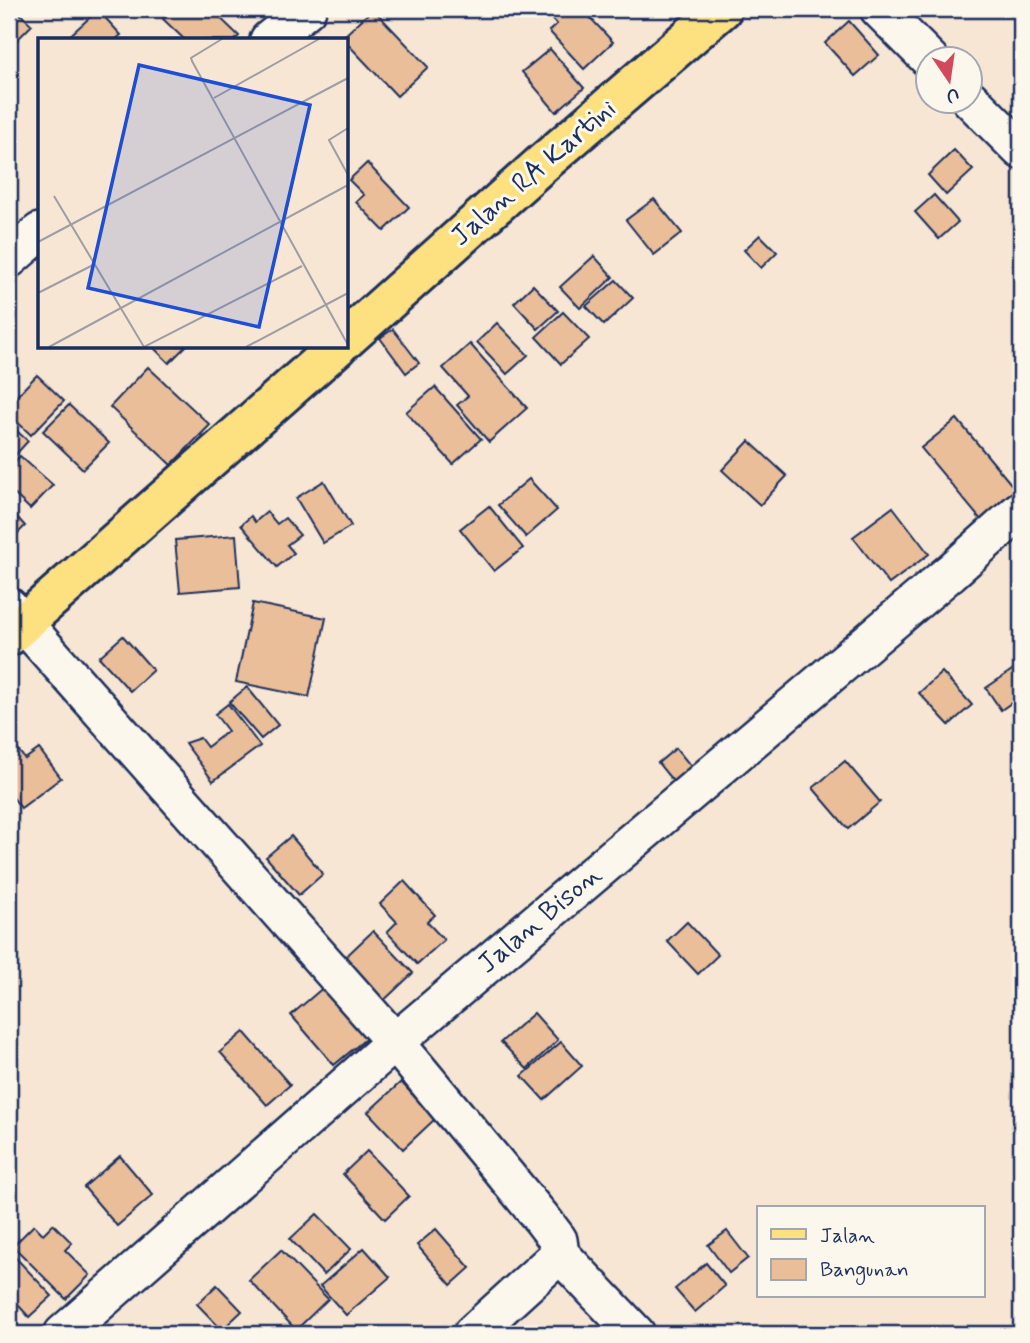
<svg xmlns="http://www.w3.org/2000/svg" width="1030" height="1343" font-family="Mynerve,sans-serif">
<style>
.building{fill:#e9be99;stroke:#1b2f5e;stroke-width:2}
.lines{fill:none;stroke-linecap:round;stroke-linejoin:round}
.minor-casing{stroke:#1b2f5e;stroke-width:42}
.major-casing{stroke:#1b2f5e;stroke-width:44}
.minor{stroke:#fbf7ec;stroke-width:37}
.major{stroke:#fde080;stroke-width:38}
.labels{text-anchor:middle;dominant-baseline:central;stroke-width:6;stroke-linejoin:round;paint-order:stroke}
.street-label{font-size:28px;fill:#1b2f5e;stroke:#fbf7ec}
.inset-road{fill:none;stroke:#9e9da4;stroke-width:2}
.view{fill:#1d4ed8;fill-opacity:0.15;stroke:#1d4ed8;stroke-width:3.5}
.inset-edge{fill:none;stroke:#1b2f5e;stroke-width:3.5}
</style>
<rect width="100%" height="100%" fill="#f6e6d3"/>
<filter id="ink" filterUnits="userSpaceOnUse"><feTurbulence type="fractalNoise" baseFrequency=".0143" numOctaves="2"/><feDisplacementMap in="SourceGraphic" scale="14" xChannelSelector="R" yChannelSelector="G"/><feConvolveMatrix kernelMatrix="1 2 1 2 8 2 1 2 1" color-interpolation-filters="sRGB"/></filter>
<g filter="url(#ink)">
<g class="building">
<polygon points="9,9 15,9 32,25 9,48"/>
<polygon points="173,9 211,9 239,36 235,40 185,40 163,19"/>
<polygon points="373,9 428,67 397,96 342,38"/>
<polygon points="543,9 582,9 613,42 584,69 549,31 557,24"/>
<polygon points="904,9 925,9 914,19"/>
<polygon points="98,10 121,35 115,40 65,40"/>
<polygon points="849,21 879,55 855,76 825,43"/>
<polygon points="550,49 584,88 556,112 522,72"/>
<polygon points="954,150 973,170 946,195 928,175"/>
<polygon points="367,163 409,207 384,231 356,202 364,195 349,180"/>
<polygon points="934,195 958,222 939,239 915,212"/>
<polygon points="654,199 682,233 654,255 626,220"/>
<polygon points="760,235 777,252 761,268 744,250"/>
<polygon points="594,256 613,277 580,308 560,287"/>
<polygon points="616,280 633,298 604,325 586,306"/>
<polygon points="533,285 558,311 538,329 514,303"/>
<polygon points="563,312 589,339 561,364 536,337"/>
<polygon points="497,323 528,355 507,374 477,342"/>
<polygon points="393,329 419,363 406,373 380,338"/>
<polygon points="470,344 527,408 489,442 457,405 468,396 443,368"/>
<polygon points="152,346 186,346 169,363"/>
<polygon points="148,367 210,425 171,465 110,407"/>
<polygon points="37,375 64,401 31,435 9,414 9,404"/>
<polygon points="435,387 481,439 453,464 406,412"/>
<polygon points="69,405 109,443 83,469 43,431"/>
<polygon points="957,419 1021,496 986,526 921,448"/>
<polygon points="9,424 28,441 9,462"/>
<polygon points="749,441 787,476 760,505 722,470"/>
<polygon points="20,456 53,485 30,509 9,489 9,468"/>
<polygon points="529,479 557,510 526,537 498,505"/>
<polygon points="324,481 351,526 323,543 296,498"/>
<polygon points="489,506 523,548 494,571 460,529"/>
<polygon points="893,507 929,554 889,584 853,537"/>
<polygon points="9,508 25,526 9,542"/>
<polygon points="267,512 277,524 285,518 300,535 287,545 294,553 277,567 241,525 251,516 255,522"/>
<polygon points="236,535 240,587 180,592 175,540"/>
<polygon points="253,603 326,618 309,697 236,682"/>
<polygon points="123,636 153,670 130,691 99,657"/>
<polygon points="1021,664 1021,696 1001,710 986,688"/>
<polygon points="942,672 972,705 949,725 919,693"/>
<polygon points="247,687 278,725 261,739 229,702"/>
<polygon points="228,704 260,746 213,781 185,743 200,738 207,747 228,731 215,714"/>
<polygon points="9,738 25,759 39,749 61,778 21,808 9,792"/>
<polygon points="676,748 698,775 680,790 658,763"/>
<polygon points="845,761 880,802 848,829 813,788"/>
<polygon points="291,836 323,874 299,895 266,857"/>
<polygon points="404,881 435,915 427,922 444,940 417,964 387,932 397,922 380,904"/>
<polygon points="687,922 718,955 698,974 667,941"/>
<polygon points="373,931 413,973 378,1006 338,964"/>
<polygon points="325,986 368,1037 334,1065 291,1015"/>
<polygon points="534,1013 558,1040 527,1069 501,1042"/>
<polygon points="244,1032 290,1085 267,1105 220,1052"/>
<polygon points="561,1042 582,1066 544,1100 522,1076"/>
<polygon points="401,1082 435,1119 403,1149 368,1112"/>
<polygon points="367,1151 409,1196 385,1219 343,1174"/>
<polygon points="120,1156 153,1195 117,1226 84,1187"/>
<polygon points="317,1214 351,1249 324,1275 290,1239"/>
<polygon points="53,1224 72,1243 65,1250 90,1275 66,1299 13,1246 34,1225 43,1234"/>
<polygon points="436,1229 470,1268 451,1285 417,1245"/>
<polygon points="727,1231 748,1258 729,1273 708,1245"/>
<polygon points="364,1248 390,1277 346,1315 320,1286"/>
<polygon points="281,1250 328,1299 296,1330 249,1280"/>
<polygon points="14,1256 52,1296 29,1317 9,1295 9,1261"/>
<polygon points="706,1263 725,1286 695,1312 675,1289"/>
<polygon points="217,1285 242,1311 222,1330 197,1304"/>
</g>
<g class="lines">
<defs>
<g id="minor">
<polyline points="879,9 930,60"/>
<polyline points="269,40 307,9"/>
<polyline points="970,99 1021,150"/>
<polyline points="9,259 40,232"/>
<polyline points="9,607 395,1042 542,1219 558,1240 560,1254 636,1334"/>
<polyline points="63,1334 395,1042 951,572 1021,510"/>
<polyline points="472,1334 560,1254"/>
</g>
<g id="major">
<polyline points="346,339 543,163 722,9"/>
<polyline points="9,636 338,346"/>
</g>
</defs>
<use href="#minor" class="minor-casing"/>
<use href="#major" class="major-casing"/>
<use href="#minor" class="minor"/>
<use href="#major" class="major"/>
</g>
</g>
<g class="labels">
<g class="street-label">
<text transform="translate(534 173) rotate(-41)">Jalan RA Kartini</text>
<text transform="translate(540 920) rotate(-40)">Jalan Bison</text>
</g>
</g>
<g transform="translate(38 38)">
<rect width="310" height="310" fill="#f6e6d3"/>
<path class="inset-road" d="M184,1L153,20L154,23L310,307M176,60L281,1M310,90L291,102L310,137M16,158L106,309L264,228M0,204L310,40M0,255L57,226M11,309L310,147M208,309L310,255"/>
<path class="view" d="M101,27L272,67L221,289L50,250Z"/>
<rect width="310" height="310" class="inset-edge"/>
</g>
<rect width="1030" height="1343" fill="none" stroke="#fbf7ec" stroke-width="35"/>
<rect x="18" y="18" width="995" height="1308" fill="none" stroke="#1b2f5e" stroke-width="2.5" filter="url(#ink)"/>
<rect x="757" y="1206" width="228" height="91" fill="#fbf7ec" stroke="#a1a7b3" stroke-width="2"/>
<rect x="771" y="1229" width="35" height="10" fill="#fde080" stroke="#a1a7b3" stroke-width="2"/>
<text x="820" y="1242" font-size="21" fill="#1b2f5e">Jalan</text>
<rect x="771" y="1259" width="35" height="21" fill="#e9be99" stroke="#a1a7b3" stroke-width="2"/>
<text x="820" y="1276" font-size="21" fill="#1b2f5e">Bangunan</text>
<g transform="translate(949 80) rotate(167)"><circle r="33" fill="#fbf7ec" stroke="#a1a7b3" stroke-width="2"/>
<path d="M0-5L12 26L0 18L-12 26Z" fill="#d1495b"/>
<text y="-10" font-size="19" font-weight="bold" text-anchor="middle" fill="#1b2f5e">U</text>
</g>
</svg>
